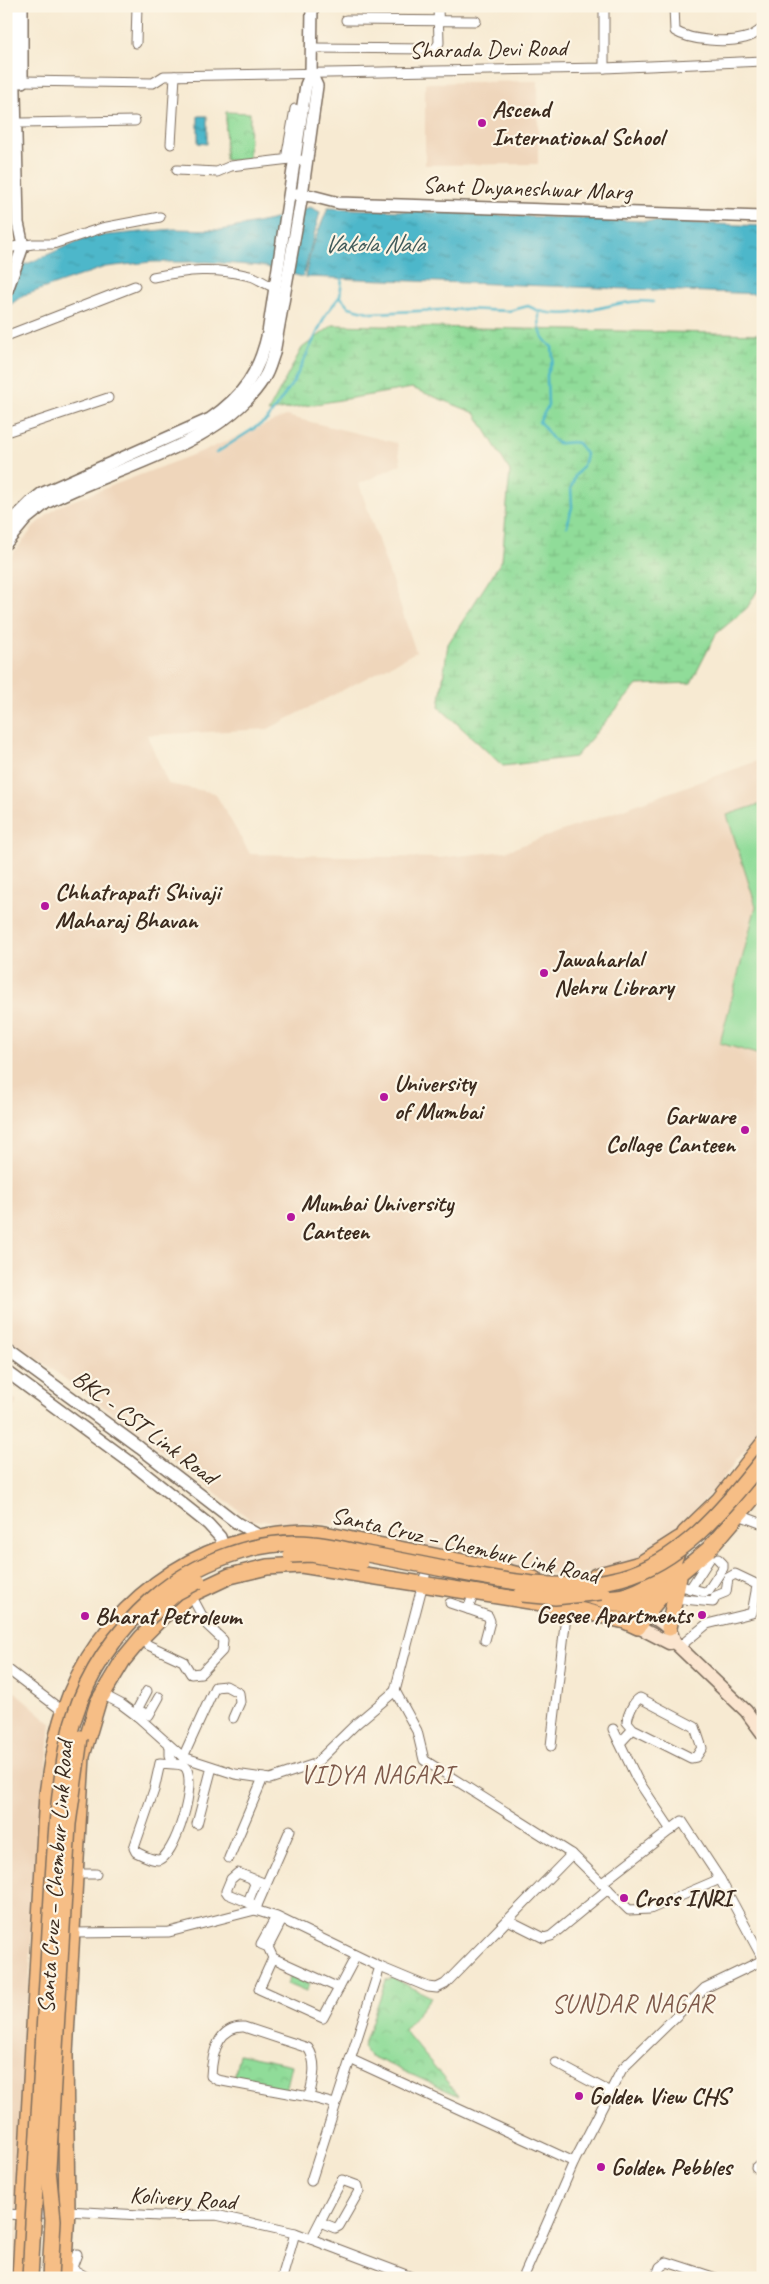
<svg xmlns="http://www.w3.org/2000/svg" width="769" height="2284" font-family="Caveat,sans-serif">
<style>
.built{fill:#efd6bb}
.wetland{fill:url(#wetland-marsh);stroke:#66835c}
.park{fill:url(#park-crowns);stroke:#66835c}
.garden{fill:#90dc99;stroke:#66835c}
.water{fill:url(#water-ripples);stroke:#447074}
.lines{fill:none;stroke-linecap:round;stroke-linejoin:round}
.stream{stroke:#4db7ca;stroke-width:2.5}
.minor-casing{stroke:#7d6d5d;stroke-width:11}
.tertiary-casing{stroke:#7d6d5d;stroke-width:14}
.secondary-casing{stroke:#7d6d5d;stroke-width:15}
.trunk-casing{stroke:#7d6d5d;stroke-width:18}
.minor{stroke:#fff;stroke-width:9}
.tertiary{stroke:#fff;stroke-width:11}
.secondary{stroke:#fbe5cf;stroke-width:12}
.trunk{stroke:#f6be86;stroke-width:15}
.trunk-bridge-casing{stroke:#7d6d5d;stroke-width:18;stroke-linecap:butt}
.trunk-bridge{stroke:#f6be86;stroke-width:15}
.poi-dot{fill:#b5179e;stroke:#fcf5e5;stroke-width:2}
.labels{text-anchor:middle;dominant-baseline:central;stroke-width:4.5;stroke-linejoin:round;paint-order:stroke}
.street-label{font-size:24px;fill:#3b2a1e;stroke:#fcf5e5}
.poi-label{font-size:24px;font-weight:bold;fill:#3b2a1e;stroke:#fcf5e5;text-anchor:start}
.water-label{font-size:25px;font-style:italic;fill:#415b5a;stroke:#fcf5e5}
.neighbourhood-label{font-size:25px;letter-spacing:1px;fill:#7e594a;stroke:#fcf5e5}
</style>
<defs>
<pattern id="wetland-marsh" width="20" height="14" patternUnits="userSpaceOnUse" patternTransform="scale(1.25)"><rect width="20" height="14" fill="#90dc99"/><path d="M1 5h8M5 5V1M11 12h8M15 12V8" fill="none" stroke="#7dbd83"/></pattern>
<pattern id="park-crowns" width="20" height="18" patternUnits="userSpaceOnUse" patternTransform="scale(1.25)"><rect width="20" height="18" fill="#90dc99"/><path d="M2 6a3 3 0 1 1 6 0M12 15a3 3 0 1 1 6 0" fill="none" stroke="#7dbd83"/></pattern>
<pattern id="water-ripples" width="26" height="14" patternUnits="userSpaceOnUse" patternTransform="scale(1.25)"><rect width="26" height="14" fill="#4db7ca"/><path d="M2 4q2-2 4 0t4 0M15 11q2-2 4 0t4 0" fill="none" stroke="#4195a3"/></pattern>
</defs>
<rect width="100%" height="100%" fill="#fcf5e5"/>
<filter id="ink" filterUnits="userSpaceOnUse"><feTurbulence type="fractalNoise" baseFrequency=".02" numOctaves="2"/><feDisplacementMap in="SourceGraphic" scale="10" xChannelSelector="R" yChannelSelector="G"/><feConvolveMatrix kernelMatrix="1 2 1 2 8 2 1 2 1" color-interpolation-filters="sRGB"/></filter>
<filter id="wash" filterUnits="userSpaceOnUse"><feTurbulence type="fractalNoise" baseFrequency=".0096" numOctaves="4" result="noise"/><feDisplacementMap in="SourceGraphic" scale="20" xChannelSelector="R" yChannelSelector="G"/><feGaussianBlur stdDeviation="1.12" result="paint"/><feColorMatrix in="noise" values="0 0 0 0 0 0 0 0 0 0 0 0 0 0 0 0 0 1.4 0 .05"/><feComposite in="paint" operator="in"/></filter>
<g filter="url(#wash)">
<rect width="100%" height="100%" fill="#f7ead2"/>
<g class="built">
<polygon points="538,81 538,164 425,165 425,83"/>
<polygon points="286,416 397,443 401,464 359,484 416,652 268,729 147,735 168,784 215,793 250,854 438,858 506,851 763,759 763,1425 716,1488 649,1556 600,1572 559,1575 434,1550 353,1526 251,1520 118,1417 6,1336 6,562 37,523 59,506 213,447"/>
<polygon points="6,1392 17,1401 6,1424"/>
<polygon points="6,1684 51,1723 32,1927 15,2278 6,2278"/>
</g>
<polygon class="wetland" points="333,325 763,334 763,581 747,608 716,634 691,683 637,685 575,757 503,766 439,707 448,644 502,560 510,471 475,413 412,388 268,412 302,348"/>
<g class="park">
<polygon points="226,112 250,113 249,161 225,160"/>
<polygon points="291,1975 310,1982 306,1992 287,1984"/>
<polygon points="393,1978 431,1997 404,2030 459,2096 368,2055 363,2047 386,1980"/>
<polygon points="239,2054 292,2065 286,2090 234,2079"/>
</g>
<polygon class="garden" points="763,803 763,1056 720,1043 756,906 727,815"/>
<g class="water">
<polygon points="198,116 207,116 207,144 198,143"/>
<polygon points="310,207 320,212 303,277 262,266 208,262 151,262 105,267 22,296 6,308 6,266 27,264 87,237 173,229 222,230 271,220"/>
<polygon points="328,208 763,226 763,294 305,277 312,246"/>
</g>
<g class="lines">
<g class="stream">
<path d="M342,279L340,296L349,307L372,313L463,309L509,311L528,306L539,311C539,327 539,337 552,347L553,359L547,375L548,406L539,422C546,427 552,442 558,443C564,444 570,441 578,443L586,454L583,466L575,476L571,488L572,507L567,526"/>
<path d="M539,311C580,322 614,297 653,302"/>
<polyline points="216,453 267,420 294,381 326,314 340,296"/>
</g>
</g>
</g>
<g filter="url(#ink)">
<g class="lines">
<defs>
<g id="minor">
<path d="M674,6L675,31C691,41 727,43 745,38C751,37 758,32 763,28"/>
<polyline points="346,20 476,21"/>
<polyline points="136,43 137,6"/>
<polyline points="312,48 435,49 439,43 438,6"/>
<polyline points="604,68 604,6"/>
<polyline points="22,81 153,83 164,76 604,68 763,61"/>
<polyline points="21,123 135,121"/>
<polyline points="171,144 175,76"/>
<polyline points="286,159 295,109"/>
<polyline points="177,170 217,172 231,166 290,159 307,161"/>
<polyline points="6,248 33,244 53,244 102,228 160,217"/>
<path d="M153,277C188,270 214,267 250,276C259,278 265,285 275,287"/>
<polyline points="6,336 135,286"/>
<polyline points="6,432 108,398"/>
<polyline points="739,1515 763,1524"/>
<polyline points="428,1564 395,1691 417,1731 424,1760 572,1854"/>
<polyline points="677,1585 704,1592 708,1591 723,1568 723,1564 718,1559"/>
<polyline points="690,1589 710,1558"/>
<polyline points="474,1593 468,1609 488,1616 490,1621 485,1640"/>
<polyline points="674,1598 713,1602 716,1596 726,1592 728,1578 735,1574 756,1584 757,1586 752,1613 707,1624 679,1647"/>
<polyline points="450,1603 468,1609"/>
<polyline points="141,1639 148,1645 183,1661 191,1674 201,1673 222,1651 223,1640 207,1625 191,1595"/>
<polyline points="6,1668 64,1712"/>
<polyline points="102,1694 121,1704 137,1716 183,1757 235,1774 270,1779 315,1764 356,1724 395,1691"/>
<polyline points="140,1711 149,1715 159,1697"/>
<polyline points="137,1716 138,1708 147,1691"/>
<polyline points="613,1729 637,1779 671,1830"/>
<path d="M620,1743L633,1729L627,1722C628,1714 633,1702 640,1698L695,1727L702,1748L696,1757L691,1758L633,1729"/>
<polyline points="551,1746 567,1607"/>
<path d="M170,1748V1755L173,1764C176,1764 182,1765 184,1766C200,1778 174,1860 158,1860C151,1860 142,1855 136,1852L134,1848L154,1790L160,1763L173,1764"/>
<polyline points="183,1757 215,1687 226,1686 239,1693 240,1702 233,1718"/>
<polyline points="197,1824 212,1767"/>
<polyline points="229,1858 263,1778"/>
<polyline points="75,1874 96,1874"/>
<polyline points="602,1883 682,1821 720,1879 763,1959"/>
<polyline points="248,1902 255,1884 252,1879"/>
<polyline points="257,1906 228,1894 226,1891 231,1879 238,1873 266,1884"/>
<polyline points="255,1910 290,1830"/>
<polyline points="508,1920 544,1938 551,1936 608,1889"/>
<polyline points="72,1933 169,1932 255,1910 277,1917 380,1967 428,1987 437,1988 445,1984 572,1854 629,1910 650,1909 720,1879"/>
<polyline points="268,1947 282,1920"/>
<polyline points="273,1958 339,1988 323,2018 259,1989 273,1958 268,1947 261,1944 276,1917"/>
<polyline points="339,1988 356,1956"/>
<polyline points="350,2059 574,2162"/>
<polyline points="556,2063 610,2092"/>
<path d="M309,2097C313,2081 318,2062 308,2048L244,2027C218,2026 212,2054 211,2076L217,2080L309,2097L335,2104"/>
<polyline points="756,2167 763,2171"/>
<polyline points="311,2181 380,1967"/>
<polyline points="6,2214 23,2215 67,2211 159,2216 216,2215 295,2233 414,2278"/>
<path d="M311,2239C321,2220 331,2199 342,2180L358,2186L359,2191L339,2226L335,2228L320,2222"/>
<polyline points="64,2269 74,2270 88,2278"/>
<polyline points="71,2270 77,2254"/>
<polyline points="282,2278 295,2233"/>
<polyline points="523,2278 574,2162 622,2069 705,1988 763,1960"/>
<polyline points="656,2278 660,2267 667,2262 716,2278"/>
</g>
<g id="tertiary">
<polyline points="22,82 22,6"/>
<polyline points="296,194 312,196 339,203 763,217"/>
<polyline points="6,293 23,246 18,223 13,6"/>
<path d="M6,527L31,502L41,494L210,419C244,395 259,373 268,333L306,85L311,73L312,6"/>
<path d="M6,543L26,519L46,503C114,467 223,445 264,378C269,371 271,361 274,353L302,195L317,86L311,73"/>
<polyline points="6,1350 140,1448 237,1523 260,1536"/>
<polyline points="6,1371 130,1462 208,1524 220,1537 223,1546"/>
</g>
<g id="secondary">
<path d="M647,1613C658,1621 673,1627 674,1642L746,1711L763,1734"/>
<polyline points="638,1627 669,1643 674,1642"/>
</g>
<g id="trunk">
<polyline points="596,1576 640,1564 679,1539"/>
<polyline points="582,1594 635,1608 639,1605 674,1560 685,1533 719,1500 763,1444"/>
<path d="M607,1597C622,1599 644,1590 655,1580"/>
<polyline points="669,1628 679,1577"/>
<path d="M20,2278L47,1794C51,1766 55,1739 64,1712C97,1609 196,1534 305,1532C325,1532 348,1540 368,1543C424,1554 480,1564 534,1579"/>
<polyline points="63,2278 67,2211 65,2054 78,1824 82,1756 98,1702 123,1660 142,1637 163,1616 196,1592 230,1576 267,1567 301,1565 567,1607 625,1621 638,1627 647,1613 680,1573 709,1549 763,1486"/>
</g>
</defs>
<use href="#minor" class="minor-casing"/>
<use href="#tertiary" class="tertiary-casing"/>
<use href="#secondary" class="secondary-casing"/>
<use href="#trunk" class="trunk-casing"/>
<use href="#minor" class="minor"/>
<use href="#tertiary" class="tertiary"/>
<use href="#secondary" class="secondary"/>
<use href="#trunk" class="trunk"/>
<defs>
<g id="trunk-bridge">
<polyline points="291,1555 311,1554 360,1563"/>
<polyline points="522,1594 555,1597 601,1592"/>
<polyline points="148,1618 177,1592 198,1581"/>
<path d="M30,2278C36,2162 43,2047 50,1931C53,1881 55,1830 62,1779C65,1759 67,1738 74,1718C89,1670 116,1632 153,1599C195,1562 258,1538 313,1544C329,1545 346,1550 361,1553C395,1559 429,1566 463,1573C516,1583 568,1592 621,1578C683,1561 724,1508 763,1460"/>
<polyline points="50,2278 53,2220 48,2169 68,1824 80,1738"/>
</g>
</defs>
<use href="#trunk-bridge" class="trunk-bridge-casing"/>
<use href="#trunk-bridge" class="trunk-bridge"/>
</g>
</g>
<g class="poi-dot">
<circle cx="482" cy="123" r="5"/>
<circle cx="45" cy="906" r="5"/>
<circle cx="544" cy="973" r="5"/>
<circle cx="384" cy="1097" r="5"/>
<circle cx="745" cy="1130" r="5"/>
<circle cx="291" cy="1217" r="5"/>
<circle cx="702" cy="1615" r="5"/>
<circle cx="85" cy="1616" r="5"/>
<circle cx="624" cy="1898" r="5"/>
<circle cx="579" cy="2096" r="5"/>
<circle cx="601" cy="2167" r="5"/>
</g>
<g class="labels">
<g class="street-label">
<text transform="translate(488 49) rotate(-1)">Sharada Devi Road</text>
<text transform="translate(527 188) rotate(2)">Sant Dnyaneshwar Marg</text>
<text transform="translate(145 1427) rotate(37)">BKC - CST Link Road</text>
<text transform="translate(465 1545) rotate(13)">Santa Cruz – Chembur Link Road</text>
<text transform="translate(55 1877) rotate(-86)">Santa Cruz – Chembur Link Road</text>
<text transform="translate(183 2198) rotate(4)">Kolivery Road</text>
</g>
<g class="poi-label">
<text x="492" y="109">Ascend<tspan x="492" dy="28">International School</tspan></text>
<text x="55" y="892">Chhatrapati Shivaji<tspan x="55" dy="28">Maharaj Bhavan</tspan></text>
<text x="554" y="959">Jawaharlal<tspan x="554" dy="28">Nehru Library</tspan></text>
<text x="394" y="1083">University<tspan x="394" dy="28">of Mumbai</tspan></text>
<text x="735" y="1116" text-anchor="end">Garware<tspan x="735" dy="28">Collage Canteen</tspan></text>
<text x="301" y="1203">Mumbai University<tspan x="301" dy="28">Canteen</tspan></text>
<text x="692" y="1615" text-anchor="end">Geesee Apartments</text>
<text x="95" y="1616">Bharat Petroleum</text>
<text x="634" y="1898">Cross INRI</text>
<text x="589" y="2096">Golden View CHS</text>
<text x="611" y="2167">Golden Pebbles</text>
</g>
<g class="water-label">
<text x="374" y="244">Vakola Nala</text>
</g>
<g class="neighbourhood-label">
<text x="377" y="1775">VIDYA NAGARI</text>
<text x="633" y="2004">SUNDAR NAGAR</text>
</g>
</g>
<rect width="769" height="2284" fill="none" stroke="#fcf5e5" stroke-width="25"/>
</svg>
